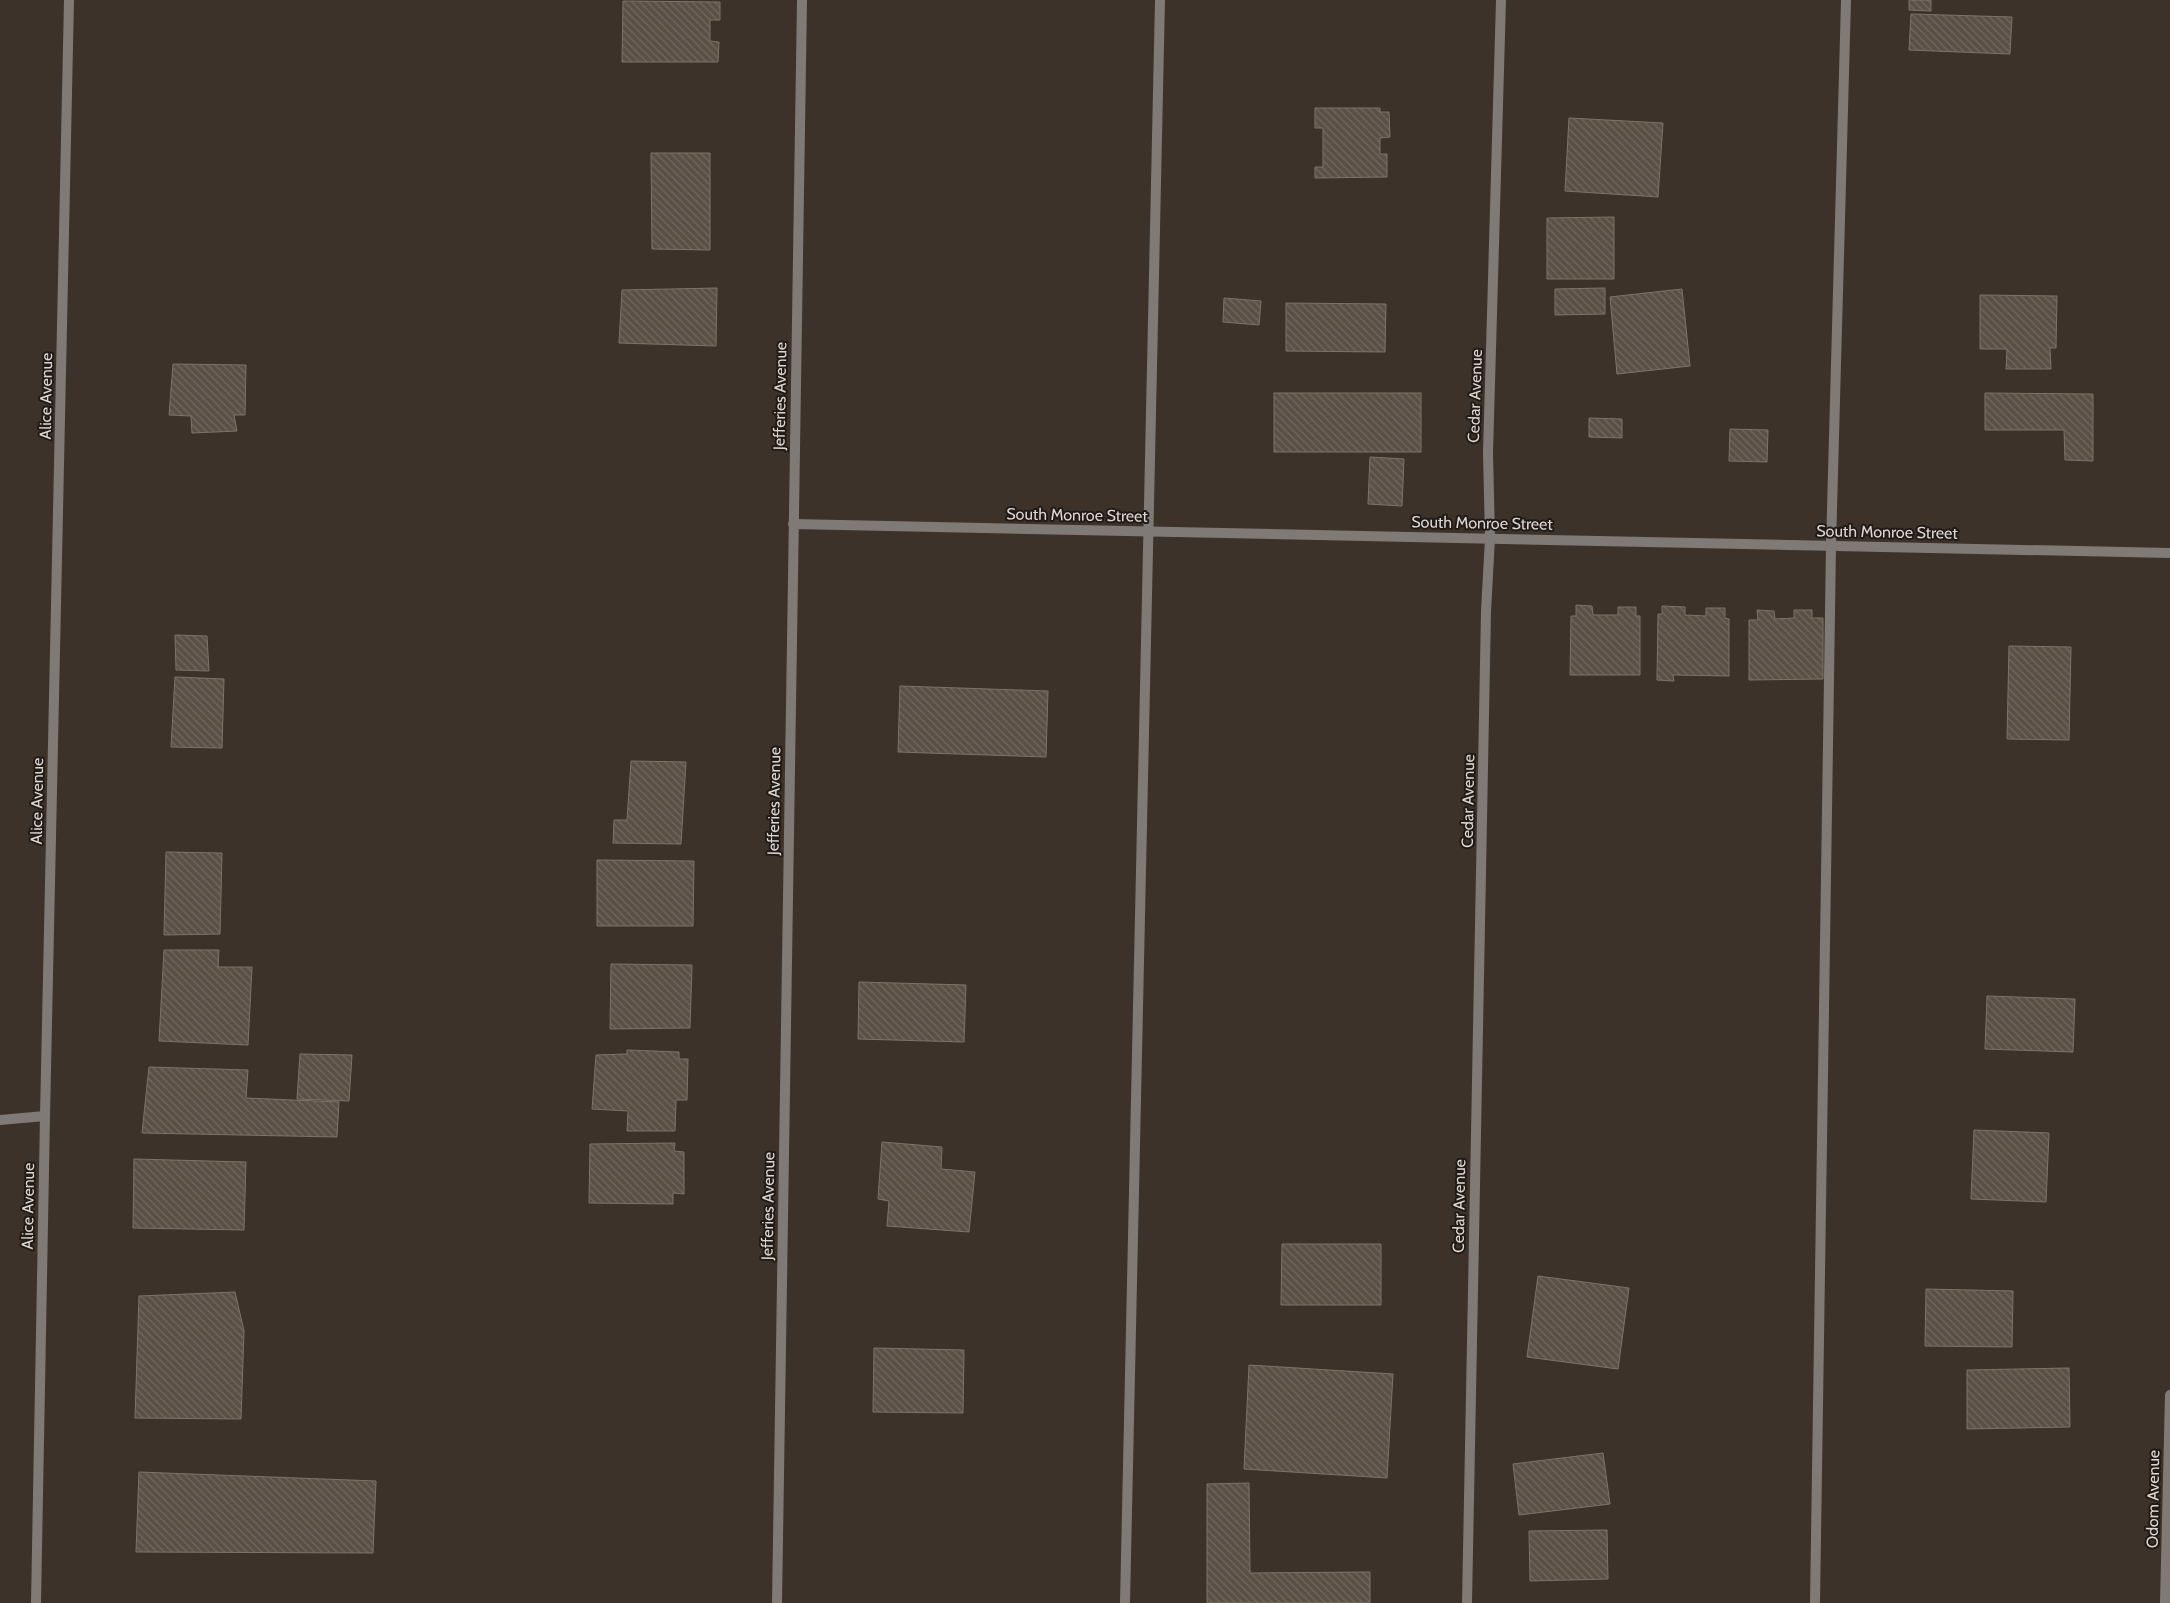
<svg xmlns="http://www.w3.org/2000/svg" width="2170" height="1603" font-family="Cabin,sans-serif">
<style>
.building{fill:url(#building-back-hatch);stroke:#7f7369}
.lines{fill:none;stroke-linecap:round;stroke-linejoin:round}
.service{stroke:#7f7a75;stroke-width:10}
.minor{stroke:#7f7a75;stroke-width:10}
.tertiary{stroke:#7f7a75;stroke-width:10}
.labels{text-anchor:middle;dominant-baseline:central;stroke-width:4;stroke-linejoin:round;paint-order:stroke}
.street-label{font-size:16px;fill:#ded7d1;stroke:#201b17}
</style>
<defs>
<pattern id="building-back-hatch" width="6" height="6" patternUnits="userSpaceOnUse" patternTransform="scale(1.25)"><rect width="6" height="6" fill="#5b5046"/><path d="M-1 5l2 2M0 0l6 6M5-1l2 2" fill="none" stroke="#726860"/></pattern>
</defs>
<rect width="100%" height="100%" fill="#3d3229"/>
<g class="building">
<polygon points="1909,0 1931,0 1931,11 1909,10"/>
<polygon points="623,1 720,2 720,20 710,20 710,41 719,42 718,62 622,62"/>
<polygon points="1911,14 2012,17 2010,54 1909,50"/>
<polygon points="1315,108 1380,108 1380,112 1389,112 1390,137 1380,138 1380,154 1387,154 1387,177 1315,178 1315,167 1323,167 1323,128 1315,128"/>
<polygon points="1569,118 1663,123 1658,197 1565,191"/>
<polygon points="651,153 710,153 710,250 652,249"/>
<polygon points="1614,217 1614,279 1547,279 1547,218"/>
<polygon points="717,288 716,346 619,343 622,290"/>
<polygon points="1605,288 1605,314 1555,315 1555,289"/>
<polygon points="1682,289 1690,366 1617,374 1610,297"/>
<polygon points="1980,295 2057,296 2056,348 2050,348 2051,369 2006,369 2007,349 1980,349"/>
<polygon points="1224,298 1261,301 1259,325 1223,322"/>
<polygon points="1286,303 1386,304 1385,352 1286,351"/>
<polygon points="173,364 246,365 245,415 234,415 237,431 192,433 191,416 169,415"/>
<rect x="1274" y="393" width="147" height="59"/>
<polygon points="1985,393 2093,394 2093,461 2065,460 2064,430 1985,430"/>
<polygon points="1589,418 1622,419 1622,438 1589,437"/>
<polygon points="1730,429 1768,430 1767,462 1729,461"/>
<polygon points="1370,457 1404,459 1402,506 1368,504"/>
<polygon points="1576,605 1592,606 1593,615 1618,615 1618,607 1636,607 1636,616 1640,616 1640,675 1570,675 1571,616 1576,616"/>
<polygon points="1662,606 1685,607 1685,615 1706,616 1706,608 1725,608 1725,618 1729,619 1729,676 1673,675 1674,681 1657,680 1658,614 1662,614"/>
<polygon points="1757,610 1774,611 1775,619 1794,618 1794,610 1812,610 1812,618 1823,618 1823,679 1749,680 1749,620 1758,620"/>
<polygon points="175,635 207,636 209,671 176,670"/>
<polygon points="2009,646 2071,647 2069,740 2007,739"/>
<polygon points="175,677 224,679 222,748 171,747"/>
<polygon points="900,686 1048,691 1046,757 898,752"/>
<polygon points="631,761 686,762 681,844 613,843 614,820 627,820"/>
<polygon points="166,852 222,853 220,934 164,935"/>
<polygon points="597,860 694,861 693,926 597,926"/>
<polygon points="164,950 219,950 218,967 252,967 248,1045 159,1041"/>
<polygon points="611,964 692,965 690,1028 610,1029"/>
<polygon points="859,982 966,985 964,1042 858,1039"/>
<polygon points="1987,996 2075,999 2073,1052 1985,1049"/>
<polygon points="627,1050 679,1052 679,1059 688,1059 687,1100 676,1100 675,1131 627,1131 628,1111 592,1109 596,1055 627,1054"/>
<polygon points="300,1054 352,1055 349,1101 297,1099"/>
<polygon points="149,1067 248,1070 246,1098 339,1102 337,1137 142,1133"/>
<polygon points="1974,1130 2049,1133 2046,1202 1971,1199"/>
<polygon points="882,1142 942,1147 941,1169 975,1172 969,1232 887,1226 889,1201 878,1199"/>
<polygon points="675,1143 674,1151 684,1152 684,1194 673,1193 673,1204 589,1203 590,1144"/>
<polygon points="134,1159 246,1162 244,1230 133,1228"/>
<polygon points="1282,1244 1381,1244 1381,1305 1281,1305"/>
<polygon points="1538,1276 1629,1288 1618,1369 1527,1357"/>
<polygon points="1926,1289 2013,1291 2012,1347 1925,1346"/>
<polygon points="235,1292 244,1331 241,1419 135,1418 139,1296"/>
<polygon points="874,1348 964,1350 963,1413 873,1412"/>
<polygon points="1249,1365 1393,1374 1387,1478 1244,1469"/>
<polygon points="2069,1368 2070,1427 1967,1429 1967,1370"/>
<polygon points="1603,1453 1610,1504 1519,1515 1513,1464"/>
<polygon points="139,1472 376,1481 373,1553 136,1552"/>
<polygon points="1249,1483 1250,1573 1370,1572 1370,1603 1207,1603 1207,1484"/>
<polygon points="1607,1530 1608,1579 1530,1581 1529,1531"/>
</g>
<g class="lines">
<g class="service">
<polyline points="1125,1603 1160,0"/>
<polyline points="1815,1603 1831,546 1846,0"/>
</g>
<g class="minor">
<polyline points="793,524 2170,553"/>
<polyline points="0,1120 45,1116"/>
<polyline points="36,1603 45,1116 69,0"/>
<polyline points="1467,1603 1486,611 1490,538 1488,453 1501,0"/>
<polyline points="2165,1603 2170,1395"/>
</g>
<polyline class="tertiary" points="777,1603 802,0"/>
</g>
<g class="labels">
<g class="street-label">
<text transform="translate(46 396) rotate(-89)">Alice Avenue</text>
<text transform="translate(780 396) rotate(-89)">Jefferies Avenue</text>
<text transform="translate(1475 396) rotate(-88)">Cedar Avenue</text>
<text transform="translate(1077 515) rotate(1)">South Monroe Street</text>
<text transform="translate(1482 523) rotate(1)">South Monroe Street</text>
<text transform="translate(1887 532) rotate(1)">South Monroe Street</text>
<text transform="translate(37 801) rotate(-89)">Alice Avenue</text>
<text transform="translate(774 801) rotate(-89)">Jefferies Avenue</text>
<text transform="translate(1468 801) rotate(-89)">Cedar Avenue</text>
<text transform="translate(28 1206) rotate(-89)">Alice Avenue</text>
<text transform="translate(768 1206) rotate(-89)">Jefferies Avenue</text>
<text transform="translate(1459 1206) rotate(-89)">Cedar Avenue</text>
<text transform="translate(2153 1499) rotate(-89)">Odom Avenue</text>
</g>
</g>
</svg>
